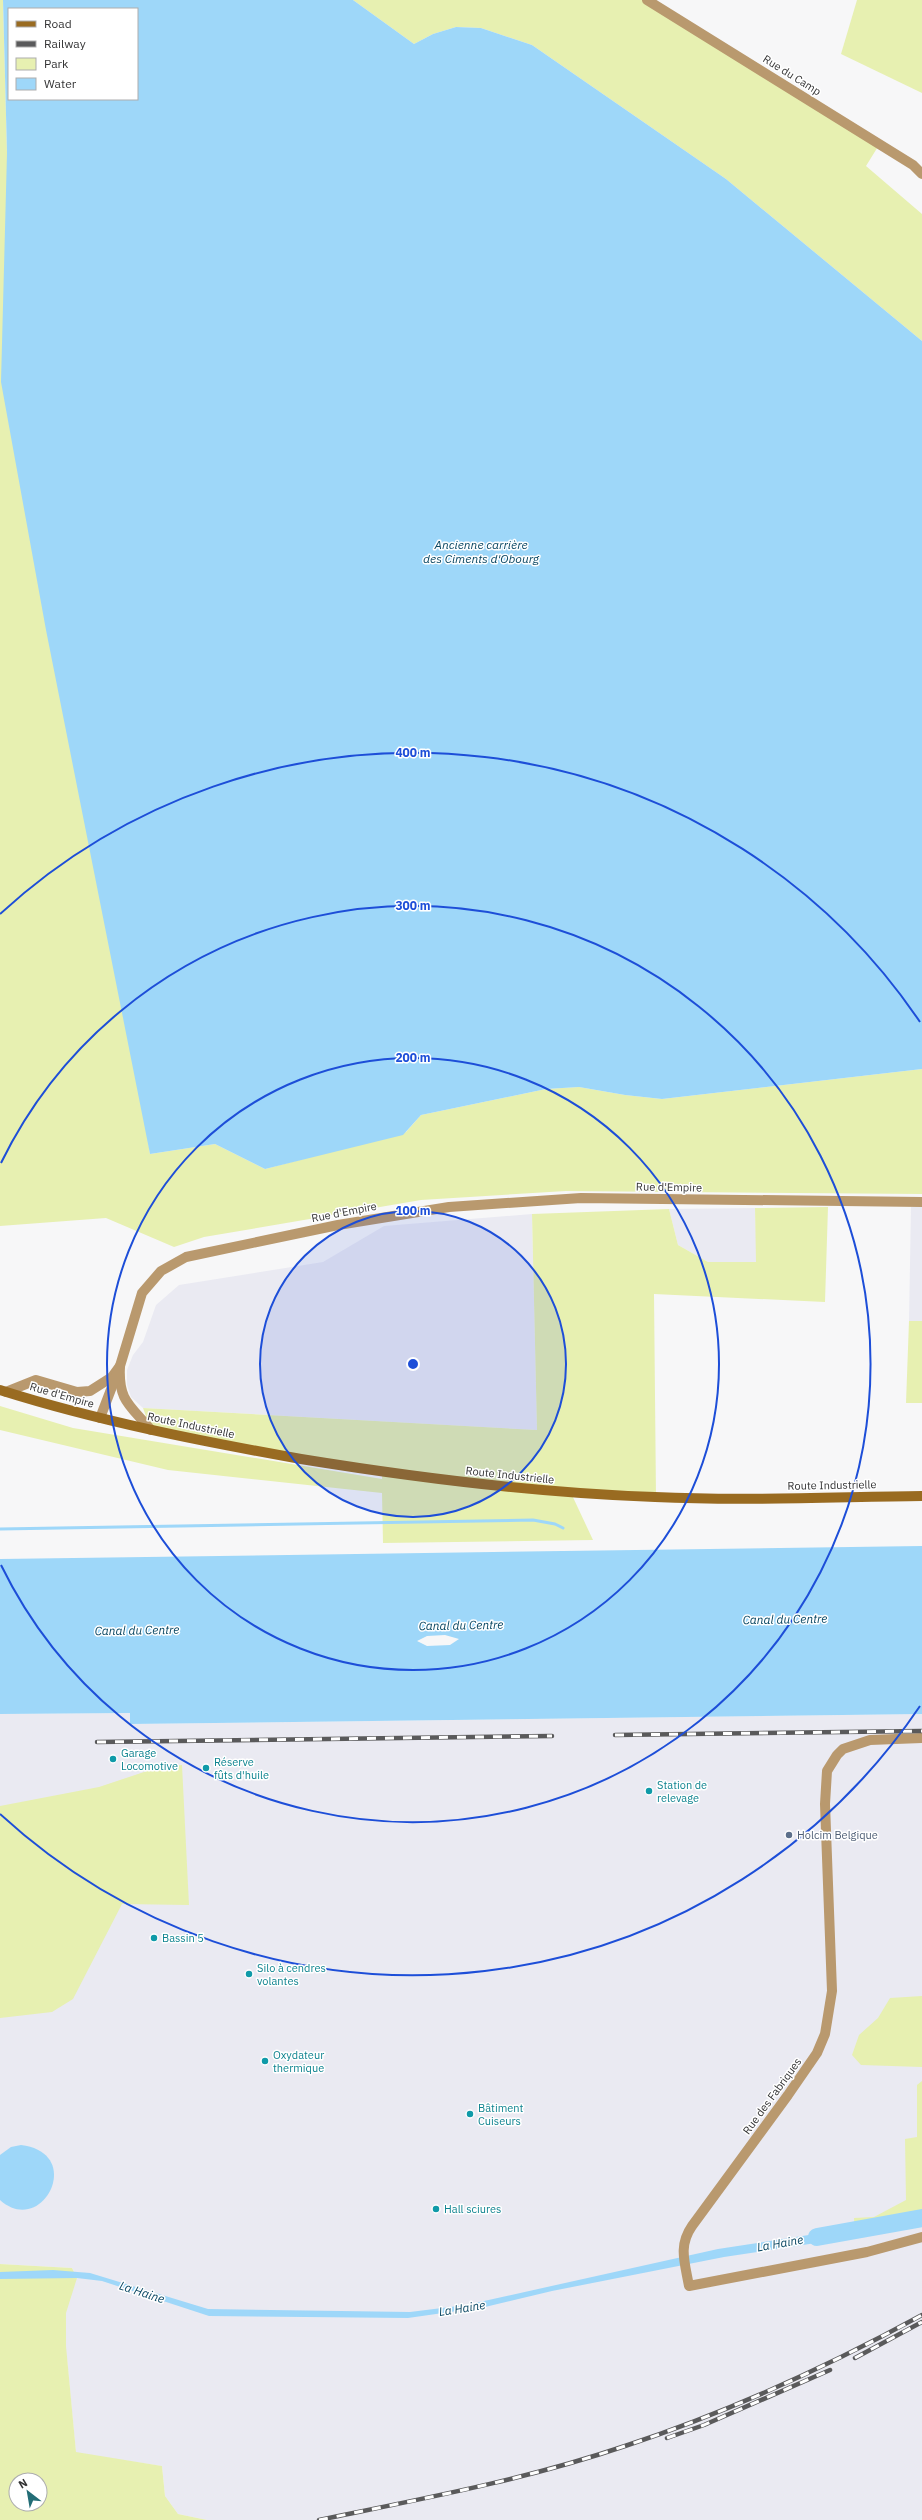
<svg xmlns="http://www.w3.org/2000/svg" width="922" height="2520" font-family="'IBM Plex Sans',sans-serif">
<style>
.built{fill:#eaeaf2;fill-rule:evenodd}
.green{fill:#e7f0b1;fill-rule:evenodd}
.water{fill:#9ed7f9;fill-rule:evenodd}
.pier{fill:#f7f7f8}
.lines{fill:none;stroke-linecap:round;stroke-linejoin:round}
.stream{stroke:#9ed7f9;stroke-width:3}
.river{stroke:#9ed7f9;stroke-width:18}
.minor{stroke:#b9996e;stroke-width:10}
.secondary{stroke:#996b21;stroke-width:10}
.rail-casing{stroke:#5a5a5b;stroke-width:4.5}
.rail{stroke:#fff;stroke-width:3;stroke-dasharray:9;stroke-linecap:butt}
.ring{fill:none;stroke:#1d4ed8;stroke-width:2}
.culture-dot{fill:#0f9aa8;stroke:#fff;stroke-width:1.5}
.service-dot{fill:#5c6f8a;stroke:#fff;stroke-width:1.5}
.labels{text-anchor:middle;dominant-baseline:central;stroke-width:3;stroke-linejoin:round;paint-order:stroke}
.street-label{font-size:11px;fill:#333334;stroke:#fff}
.culture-label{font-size:11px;fill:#0d838f;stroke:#fff;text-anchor:start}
.service-label{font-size:11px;fill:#4e5e75;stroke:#fff;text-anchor:start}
.water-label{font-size:12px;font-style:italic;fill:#094763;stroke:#fff}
.centre{fill:#1d4ed8;stroke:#fff;stroke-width:2}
.ring-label{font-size:12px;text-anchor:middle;font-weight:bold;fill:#1d4ed8;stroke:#fff;stroke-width:3;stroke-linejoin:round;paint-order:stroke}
</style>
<rect width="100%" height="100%" fill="#f7f7f8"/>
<g class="built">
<polygon points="922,1206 922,1321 909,1321 911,1207"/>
<polygon points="755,1208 757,1262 708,1262 678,1245 669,1209"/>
<polygon points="532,1214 537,1430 143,1408 131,1397 127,1385 127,1370 133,1355 143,1342 156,1305 179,1285 323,1262 384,1226"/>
<path d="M130,1713V1724L922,1714V2520H207L178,2514L165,2496L162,2466L76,2453L67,2359V2512L0,2520V2323L77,2278L72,2268L0,2264V1714ZM16,2480H40V2504H16Z"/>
</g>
<g class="green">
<polygon points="0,0 3,0 7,153 150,1154 215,1144 265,1169 406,1132 421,1115 546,1089 579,1087 625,1095 662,1099 922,1069 922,1194 566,1191 421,1200 204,1237 174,1247 106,1218 0,1226"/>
<polygon points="353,0 647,0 879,145 866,166 922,214 922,341 726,179 532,45 481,28 456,27 433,34 414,44"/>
<polygon points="857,0 922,0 922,93 841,54"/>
<polygon points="828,1207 825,1302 654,1294 656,1497 571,1493 593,1540 383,1543 382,1493 168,1470 0,1430 0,1406 73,1428 382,1479 382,1472 151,1430 143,1408 537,1430 532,1214 669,1209 678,1245 708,1262 756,1262 755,1208"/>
<polygon points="909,1321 922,1321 922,1403 906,1403"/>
<polygon points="182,1765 189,1905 122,1904 73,1999 52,2012 0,2018 0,1806 99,1787 159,1767"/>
<polygon points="922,1996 922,2067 861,2065 852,2055 859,2035 878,2018 890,1998"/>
<polygon points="922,2081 922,2226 855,2237 854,2218 874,2217 906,2200 905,2139 917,2137 917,2085"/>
<path d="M0,2264L72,2268L77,2278L66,2313V2346L76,2452L162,2466L165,2496L178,2514L207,2520H0ZM16,2480H40V2504H16Z"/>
</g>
<g class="water">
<path d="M3,0H353L414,44L433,34L456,27L481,28L532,45L726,179L922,341V1069L662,1099L625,1095L579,1087L546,1089L421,1115L403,1135L265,1169L215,1144L150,1154L46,630L1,382L7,153ZM9,9H137V99H9Z"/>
<polygon points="922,1546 922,1714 130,1724 130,1713 0,1714 0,1559"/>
<path d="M21,2145C86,2153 42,2238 0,2200V2155L11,2147Z"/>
<polygon points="841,2230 842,2239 724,2257 552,2291 485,2307 408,2318 209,2316 102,2281 77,2278 0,2279 0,2272 53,2270 90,2273 208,2309 410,2312 466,2305 718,2249"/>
</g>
<polygon class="pier" points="445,1635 459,1639 450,1645 427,1646 417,1641 427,1636"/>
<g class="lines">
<polyline class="stream" points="0,1529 533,1520 555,1524 563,1528"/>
<polyline class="river" points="817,2237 922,2218"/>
<g class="minor">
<polyline points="647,0 913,165 922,174"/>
<path d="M6,1392L36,1380L77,1392L90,1391L112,1377L120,1366C118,1401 130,1405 151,1430"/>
<polyline points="100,1418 120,1366 142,1293 161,1271 186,1257 338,1225 449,1207 581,1198 922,1202"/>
<path d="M922,1738L870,1740L843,1749L837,1755L827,1771L825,1804L832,1991L825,2034L817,2053L788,2095L692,2226C678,2246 685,2263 689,2286L867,2252L922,2237"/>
</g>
<path class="secondary" d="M0,1390C98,1421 200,1441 301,1459C418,1478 536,1493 655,1497C744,1501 833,1497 922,1496"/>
<defs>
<g id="rail">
<polyline points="615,1735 922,1731"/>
<polyline points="97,1742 552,1736"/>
<polyline points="855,2358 922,2322"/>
<polyline points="667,2438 704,2425 830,2370"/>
<path d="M319,2520C421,2499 525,2480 625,2446C728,2412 827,2367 922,2315"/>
</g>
</defs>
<use href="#rail" class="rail-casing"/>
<use href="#rail" class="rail"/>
</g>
<circle cx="413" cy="1364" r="153" fill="#1d4ed8" fill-opacity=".12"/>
<g class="ring">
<circle cx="413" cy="1364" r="153"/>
<circle cx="413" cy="1364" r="306"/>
<path d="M1 1163A458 458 0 1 1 1 1565"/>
<path d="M920 1706A611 611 0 0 1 0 1814M0 914A611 611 0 0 1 920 1022"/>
</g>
<g class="culture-dot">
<circle cx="113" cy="1759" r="4"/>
<circle cx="206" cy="1768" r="4"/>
<circle cx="649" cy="1791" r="4"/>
<circle cx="154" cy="1938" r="4"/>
<circle cx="249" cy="1974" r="4"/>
<circle cx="265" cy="2061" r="4"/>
<circle cx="470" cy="2114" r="4"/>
<circle cx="436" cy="2209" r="4"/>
</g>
<circle class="service-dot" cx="789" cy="1835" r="4"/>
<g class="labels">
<g class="street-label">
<text transform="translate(792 75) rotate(32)">Rue du Camp</text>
<text transform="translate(669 1187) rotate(1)">Rue d'Empire</text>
<text transform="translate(344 1212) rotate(-11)">Rue d'Empire</text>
<text transform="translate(62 1395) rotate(16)">Rue d'Empire</text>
<text transform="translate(191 1425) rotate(12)">Route Industrielle</text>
<text transform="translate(510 1475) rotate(6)">Route Industrielle</text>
<text transform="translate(832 1485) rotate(-1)">Route Industrielle</text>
<text transform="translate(772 2096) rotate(-54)">Rue des Fabriques</text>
</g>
<g class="culture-label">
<text x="121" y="1753">Garage<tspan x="121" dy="13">Locomotive</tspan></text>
<text x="214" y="1762">Réserve<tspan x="214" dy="13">fûts d'huile</tspan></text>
<text x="657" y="1785">Station de<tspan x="657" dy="13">relevage</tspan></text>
<text x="162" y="1938">Bassin 5</text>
<text x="257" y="1968">Silo à cendres<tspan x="257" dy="13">volantes</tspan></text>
<text x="273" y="2055">Oxydateur<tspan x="273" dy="13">thermique</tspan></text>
<text x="478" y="2108">Bâtiment<tspan x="478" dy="13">Cuiseurs</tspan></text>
<text x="444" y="2209">Hall sciures</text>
</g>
<g class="service-label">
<text x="797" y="1835">Holcim Belgique</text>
</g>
<g class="water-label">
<text x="481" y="544">Ancienne carrière<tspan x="481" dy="14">des Ciments d'Obourg</tspan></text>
<text transform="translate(785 1619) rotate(-1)">Canal du Centre</text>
<text transform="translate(461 1625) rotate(-1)">Canal du Centre</text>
<text transform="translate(137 1630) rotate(-1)">Canal du Centre</text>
<text transform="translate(780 2243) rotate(-10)">La Haine</text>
<text transform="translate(142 2292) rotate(18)">La Haine</text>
<text transform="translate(462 2308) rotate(-9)">La Haine</text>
</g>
</g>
<circle cx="413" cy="1364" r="6" class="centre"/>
<g class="ring-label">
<text x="413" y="757">400 m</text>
<text x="413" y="910">300 m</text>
<text x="413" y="1062">200 m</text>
<text x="413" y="1215">100 m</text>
</g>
<rect x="8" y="8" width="130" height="92" fill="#ffffff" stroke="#adadae"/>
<rect x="16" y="21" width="20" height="6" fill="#996b21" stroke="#adadae"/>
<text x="44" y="28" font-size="12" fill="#333334">Road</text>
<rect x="16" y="41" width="20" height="6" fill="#5a5a5b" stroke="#adadae"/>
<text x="44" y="48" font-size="12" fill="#333334">Railway</text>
<rect x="16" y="58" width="20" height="12" fill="#e7f0b1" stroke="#adadae"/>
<text x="44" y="68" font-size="12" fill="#333334">Park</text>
<rect x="16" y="78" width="20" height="12" fill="#9ed7f9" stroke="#adadae"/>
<text x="44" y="88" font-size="12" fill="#333334">Water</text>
<g transform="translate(28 2492) rotate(329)"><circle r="19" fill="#ffffff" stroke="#adadae"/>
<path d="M0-3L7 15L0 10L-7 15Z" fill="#236d76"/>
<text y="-6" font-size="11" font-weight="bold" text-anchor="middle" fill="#333334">N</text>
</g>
</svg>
